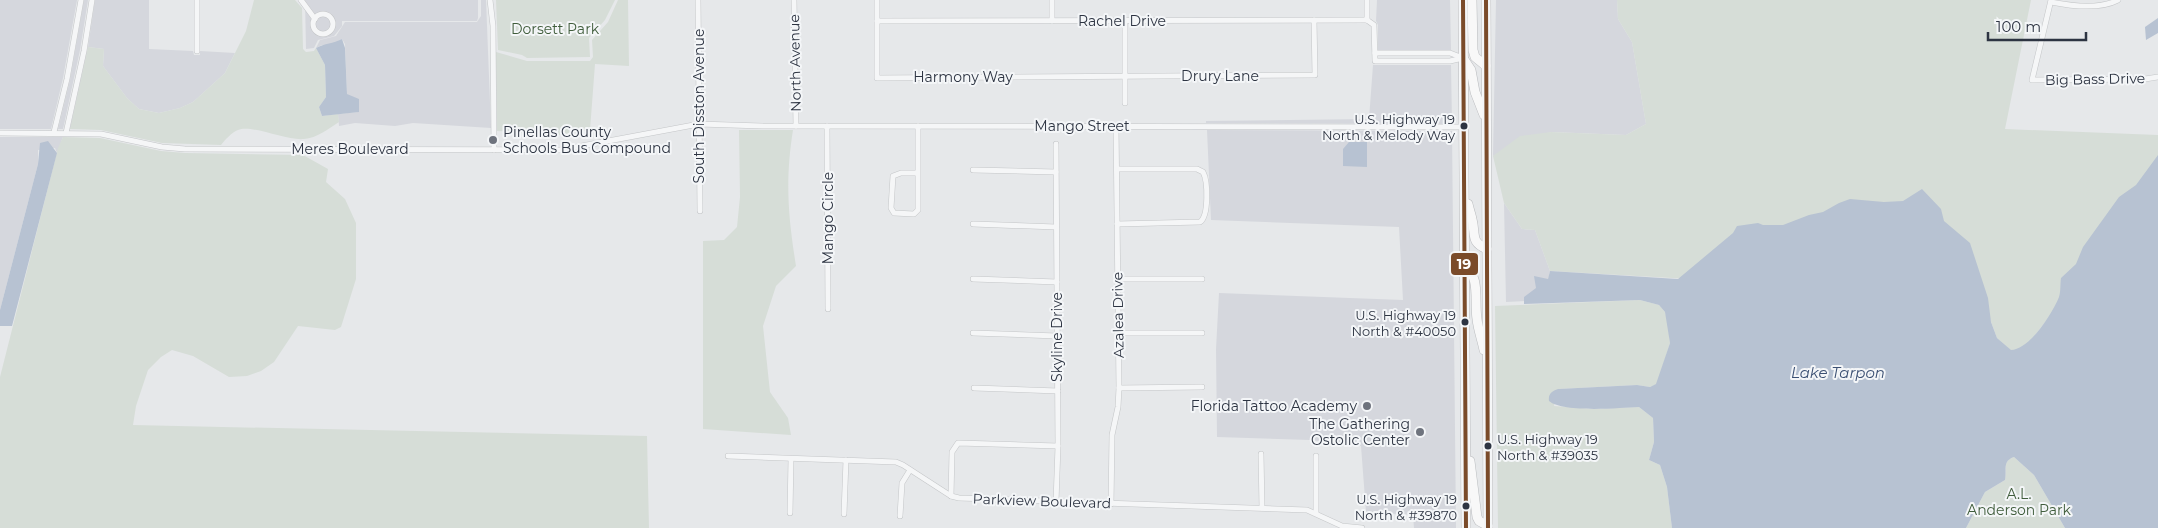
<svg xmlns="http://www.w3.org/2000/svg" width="2158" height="528" font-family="Montserrat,sans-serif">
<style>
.built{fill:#d5d7dd}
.green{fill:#d6ddd7}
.water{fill:#b7c2d2}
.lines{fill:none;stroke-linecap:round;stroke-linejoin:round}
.minor-casing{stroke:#c4c6c8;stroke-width:6}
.trunk-casing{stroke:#b9bbbe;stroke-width:10}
.minor{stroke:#f5f6f7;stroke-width:5}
.trunk{stroke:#f8f8f8;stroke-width:9}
.bus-1-casing{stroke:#f4f6f8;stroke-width:8}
.bus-1{stroke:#7a4b2a;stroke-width:4}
.bus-dot{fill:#2d3442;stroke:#f4f6f8;stroke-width:2}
.poi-dot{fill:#6e737d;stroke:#f4f6f8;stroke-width:2}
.labels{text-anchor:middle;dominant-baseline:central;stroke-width:4;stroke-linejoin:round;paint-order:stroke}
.bus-label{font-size:13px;fill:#2d3442;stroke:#f4f6f8;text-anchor:end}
.street-label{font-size:14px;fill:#2d3442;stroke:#f4f6f8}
.park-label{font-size:14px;fill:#405d3c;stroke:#f4f6f8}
.poi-label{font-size:14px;fill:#2d3442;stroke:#f4f6f8;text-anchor:end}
.water-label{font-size:15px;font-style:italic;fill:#3b5073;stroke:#f4f6f8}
.line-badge{stroke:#f4f6f8;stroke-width:2}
.badge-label{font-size:14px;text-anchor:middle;font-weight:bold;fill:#fff}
</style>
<rect width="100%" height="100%" fill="#e6e8ea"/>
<g class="built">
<polygon points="0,0 77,0 63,78 51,129 0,129"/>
<polygon points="84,0 88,0 80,50 63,129 58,129 70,80"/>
<polygon points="95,0 149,0 149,49 193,51 194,55 200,55 200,51 235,53 225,73 193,102 180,108 159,113 139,109 127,98 103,66 104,49 88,47"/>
<polygon points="305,0 478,0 478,18 477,21 342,21 342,26 334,36 318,40 314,48 306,49"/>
<polygon points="481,0 486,0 491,128 413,123 395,126 355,123 339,126 338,114 358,112 347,94 345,44 342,39 332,45 322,45 316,48 320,40 336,36 345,22 477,22 481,16"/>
<polygon points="1377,0 1450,0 1451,50 1378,50 1378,25 1376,21"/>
<polygon points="1496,0 1617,0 1618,19 1632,42 1646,124 1626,135 1551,132 1493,156"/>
<polygon points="1373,65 1451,65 1452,124 1206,123 1206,121 1369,119"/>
<polygon points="1207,130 1452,131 1456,528 1414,528 1413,515 1366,512 1361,446 1310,440 1217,437 1216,349 1219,293 1403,300 1399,227 1211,220"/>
<polygon points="0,137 63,137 57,153 55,148 38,150 38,164 0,310"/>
<polygon points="1504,203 1522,229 1535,230 1550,271 1544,300 1506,302"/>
</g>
<g class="green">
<path d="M254,0H295L302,8L303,49L306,52L314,51L316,48L325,65L326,97L319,107L322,116L338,114L339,122C328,129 317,138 304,139C287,141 251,124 238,130C232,132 225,140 221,145L162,143L101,130L70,129L88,47L104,49L103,66L127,98L139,109L159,113L180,108L193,102L225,73L246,31Z"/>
<polygon points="496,0 615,0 605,20 589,38 590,57 527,58 522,55 498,50"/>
<polygon points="618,0 628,0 629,66 595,64 590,130 560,135 497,131 496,52 527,61 590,61 593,57 592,40 608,22"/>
<polygon points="1617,0 2031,0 2005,129 2158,135 2158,177 2018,357 1997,338 1980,292 1902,201 1690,279 1550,271 1535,230 1522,229 1504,203 1493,156 1520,136 1551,132 1626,135 1646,124 1632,42 1618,19"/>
<path d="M739,130H793C785,180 788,216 796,266L776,286L763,326L770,392L788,418L791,435L703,429V241L724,240L737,227L740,197Z"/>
<polygon points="63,137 100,138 161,151 185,153 303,155 328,169 326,182 345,199 356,223 356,279 341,327 335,330 298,326 274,362 261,371 247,376 229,377 193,356 172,350 161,357 148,370 136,406 133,425 647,436 649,528 0,528 0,377 58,148"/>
<polygon points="1640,300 1659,305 1665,312 1668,322 1670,343 1657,384 1650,387 1637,385 1558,389 1554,406 1594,409 1639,407 1653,418 1654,442 1649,460 1660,465 1667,487 1672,528 1498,528 1495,306"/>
<path d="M2014,457L2034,475L2065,528H1966L1985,492L2005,480C2007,469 2002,461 2014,457Z"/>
</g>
<g class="water">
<polygon points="2158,18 2158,33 2146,40 2145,27"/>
<path d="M342,39L345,48L347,94L359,99V112L322,116L319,107L326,97L325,65L316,48C325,43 333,44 342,39Z"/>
<polygon points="48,141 57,153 12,326 0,326 0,310 38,164 40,143"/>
<polygon points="1349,142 1367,142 1367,167 1343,166 1343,149"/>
<path d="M2158,155V528H2065L2034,475L2014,457C2002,461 2007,470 2005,480L1985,492L1966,528H1672L1667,487L1660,465L1649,460L1654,442L1653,418L1639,407C1619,408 1563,413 1549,401C1548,394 1552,391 1558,389L1637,385L1650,387L1656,384L1670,343L1665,312L1659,305L1640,300L1524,304V297L1536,288L1534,276L1548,279L1550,271L1678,279L1733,233L1737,226L1758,223L1763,225H1783L1809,215L1823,212L1839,203L1850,199L1884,202L1903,201L1922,189L1941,209L1944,221L1970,243L1988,298L1991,322L1997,338L2011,350C2030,349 2052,314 2059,297C2061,291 2060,284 2061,278L2076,264L2083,247L2119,197L2136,185Z"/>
</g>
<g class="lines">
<defs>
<g id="minor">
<polyline points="301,0 315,19"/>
<polyline points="490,0 493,26 494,150"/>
<polyline points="698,0 700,211"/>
<polyline points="794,0 796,126"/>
<polyline points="877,0 877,78 1315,75 1314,20"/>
<polyline points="1367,0 1367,20"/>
<polyline points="2051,0 2032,80 2145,79 2158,77"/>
<path d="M2051,2C2071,6 2099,10 2118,0"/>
<circle cx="323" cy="24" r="10"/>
<polyline points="1367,20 1374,25 1375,61 1450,61 1463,58"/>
<polyline points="877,21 1367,20"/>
<polyline points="1052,21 1052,0"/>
<polyline points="197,51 197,0"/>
<polyline points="1375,53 1450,53 1463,58"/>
<polyline points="1125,103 1125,21"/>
<polyline points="827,126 828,309"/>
<polyline points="918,126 918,210 914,214 894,213 891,208 893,176 901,173 918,173"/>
<polyline points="54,132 67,79 81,0"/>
<polyline points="0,133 101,134 162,147 185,149 560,150 699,124 762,126 1464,127"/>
<polyline points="66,133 84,51 92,0"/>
<path d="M1117,169H1197L1203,172C1208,181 1209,216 1200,222L1117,224"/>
<polyline points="973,170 1056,172"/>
<polyline points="973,224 1056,227"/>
<polyline points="973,279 1057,282"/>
<polyline points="1118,279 1202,279"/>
<polyline points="973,333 1057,336"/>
<polyline points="1118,333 1202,333"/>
<polyline points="974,388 1058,391"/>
<polyline points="1119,388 1202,387"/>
<polyline points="1261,454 1262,508"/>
<polyline points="728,456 896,462 903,465 951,496 959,498 1307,510 1342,526 1362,528"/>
<polyline points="951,496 952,452 958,443 1058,446"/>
<polyline points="1056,502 1058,446 1056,144"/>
<polyline points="1111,504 1112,435 1118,407 1119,388 1116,126"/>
<polyline points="790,513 791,459"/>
<polyline points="1316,513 1316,456"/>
<polyline points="844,514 846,460"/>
<polyline points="900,516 902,483 910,470"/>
</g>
<g id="trunk">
<polyline points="1463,0 1466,528"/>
<polyline points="1472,0 1473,50 1475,57 1486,66"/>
<polyline points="1486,0 1488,528"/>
<polyline points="1463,58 1471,70 1475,92 1484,115"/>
<path d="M1468,204C1469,209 1471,214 1472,219C1476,235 1470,242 1487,249"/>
<path d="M1464,263C1481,279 1474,299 1477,319C1478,329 1482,340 1484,350"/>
<polyline points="1470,461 1477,517 1479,521 1488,526"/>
</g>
</defs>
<use href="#minor" class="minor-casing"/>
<use href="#trunk" class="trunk-casing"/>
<use href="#minor" class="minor"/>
<use href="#trunk" class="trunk"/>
<defs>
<g id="bus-1">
<polyline points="1463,0 1466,528"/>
<polyline points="1486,0 1488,528"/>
</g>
</defs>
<use href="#bus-1" class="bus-1-casing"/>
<use href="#bus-1" class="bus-1"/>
</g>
<g class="bus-dot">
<circle cx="1464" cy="126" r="4.5"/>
<circle cx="1465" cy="322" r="4.5"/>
<circle cx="1488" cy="446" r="4.5"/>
<circle cx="1466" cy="506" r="4.5"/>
</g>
<g class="poi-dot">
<circle cx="493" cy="140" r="5"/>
<circle cx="1367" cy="406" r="5"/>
<circle cx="1420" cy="432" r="5"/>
</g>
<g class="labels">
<g class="bus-label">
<text x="1455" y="119">U.S. Highway 19<tspan x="1455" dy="16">North &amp; Melody Way</tspan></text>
<text x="1456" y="315">U.S. Highway 19<tspan x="1456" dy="16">North &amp; #40050</tspan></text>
<text x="1497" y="439" text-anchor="start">U.S. Highway 19<tspan x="1497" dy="16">North &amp; #39035</tspan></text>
<text x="1457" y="499">U.S. Highway 19<tspan x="1457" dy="16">North &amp; #39870</tspan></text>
</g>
<g class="street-label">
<text x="1122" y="21">Rachel Drive</text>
<text transform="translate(795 63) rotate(-91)">North Avenue</text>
<text x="1220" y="76">Drury Lane</text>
<text x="963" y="77">Harmony Way</text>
<text transform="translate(2095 79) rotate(-1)">Big Bass Drive</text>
<text transform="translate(699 106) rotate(-90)">South Disston Avenue</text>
<text x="1082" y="126">Mango Street</text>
<text x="350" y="149">Meres Boulevard</text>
<text transform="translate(828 218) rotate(-90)">Mango Circle</text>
<text transform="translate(1118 315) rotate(-91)">Azalea Drive</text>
<text transform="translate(1057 337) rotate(-90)">Skyline Drive</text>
<text transform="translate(1042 501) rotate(2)">Parkview Boulevard</text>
</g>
<g class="park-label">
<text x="555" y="29">Dorsett Park</text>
<text x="2019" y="494">A.L.<tspan x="2019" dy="16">Anderson Park</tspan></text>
</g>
<g class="poi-label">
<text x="503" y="132" text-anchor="start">Pinellas County<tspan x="503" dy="16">Schools Bus Compound</tspan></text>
<text x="1357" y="406">Florida Tattoo Academy</text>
<text x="1410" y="424">The Gathering<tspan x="1410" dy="16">Ostolic Center</tspan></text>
</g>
<g class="water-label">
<text x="1838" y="372">Lake Tarpon</text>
</g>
</g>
<rect class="line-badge" x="1450" y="252" width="29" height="24" rx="5" fill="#7a4b2a"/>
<g class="badge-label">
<text x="1464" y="269">19</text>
</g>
<path d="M1988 32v8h98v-8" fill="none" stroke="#2d3442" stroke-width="2.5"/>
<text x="1996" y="32" font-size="15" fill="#2d3442" stroke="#f4f6f8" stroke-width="4" paint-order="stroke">100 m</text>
</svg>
